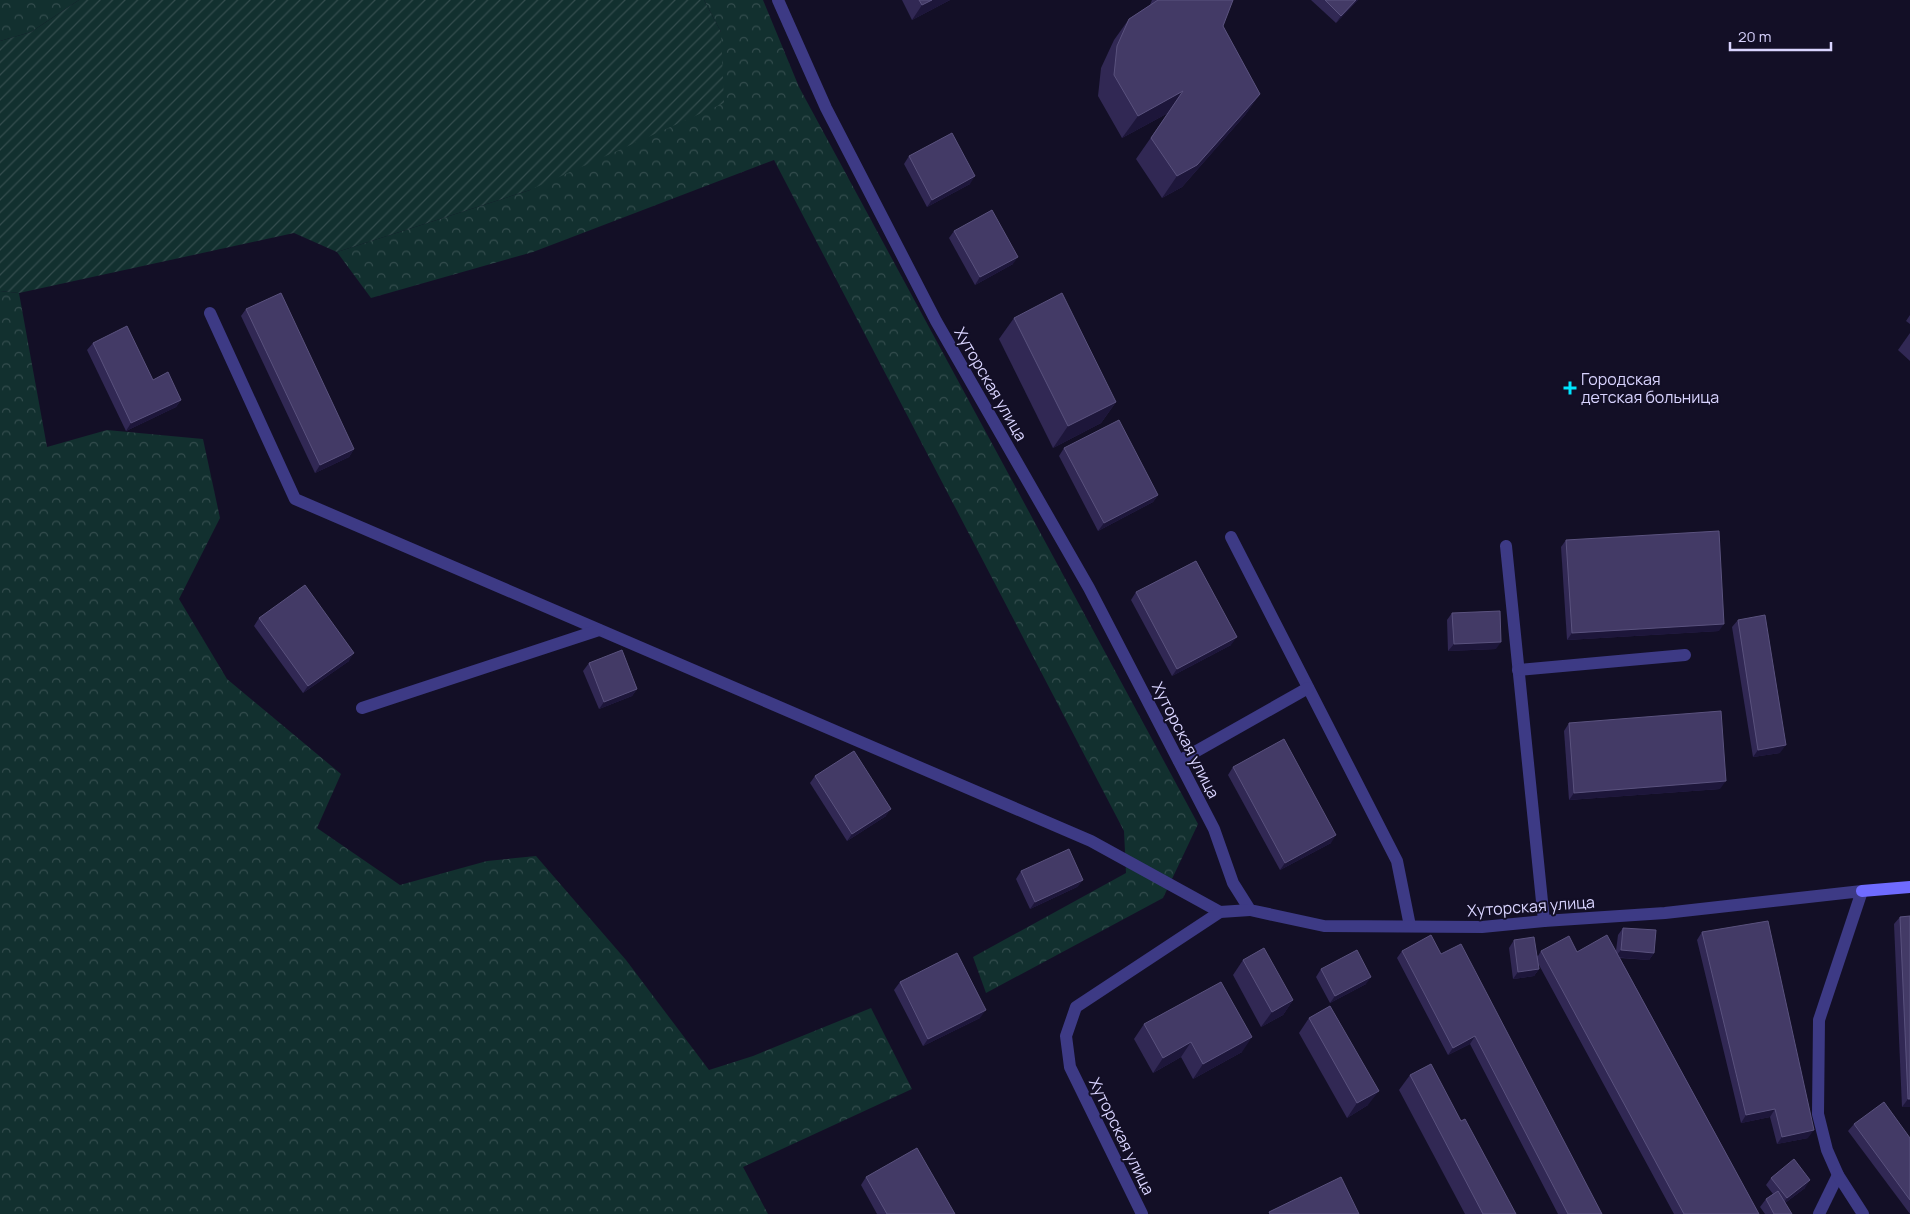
<svg xmlns="http://www.w3.org/2000/svg" width="1910" height="1214" font-family="Manrope,sans-serif">
<style>
.forest{fill:url(#forest-crowns)}
.garden{fill:url(#garden-furrows)}
.lines{fill:none;stroke-linecap:round;stroke-linejoin:round}
.lane{stroke:#3d3a85;stroke-width:12}
.street{stroke:#3d3a85;stroke-width:12}
.secondary{stroke:#6f6bff;stroke-width:12}
.wall{fill:#312854}
.shaded-wall{fill:#1d163a}
.building{fill:#433a66;stroke:#5a527e}
.poi-dot{fill:#00e5ff;stroke:#130f26;stroke-width:2}
.labels{text-anchor:middle;dominant-baseline:central;stroke-width:4;stroke-linejoin:round;paint-order:stroke}
.poi-label{font-size:16px;fill:#d9d4ff;stroke:#130f26;text-anchor:start}
.street-label{font-size:16px;fill:#d9d4ff;stroke:#130f26}
</style>
<defs>
<pattern id="forest-crowns" width="20" height="18" patternUnits="userSpaceOnUse" patternTransform="scale(1.25)"><rect width="20" height="18" fill="#12302f"/><path d="M2 6a3 3 0 1 1 6 0M12 15a3 3 0 1 1 6 0" fill="none" stroke="#344d4e"/></pattern>
<pattern id="garden-furrows" width="10" height="10" patternUnits="userSpaceOnUse" patternTransform="scale(1.25)"><rect width="10" height="10" fill="#12302f"/><path d="M-1 1l2-2M0 10L10 0M9 11l2-2" fill="none" stroke="#344d4e"/></pattern>
</defs>
<rect width="100%" height="100%" fill="#130f26"/>
<g class="forest">
<polygon points="0,0 79,0 31,32 0,41"/>
<polygon points="704,0 763,0 799,87 1198,824 1163,898 986,993 973,957 1126,873 1124,831 774,160 533,252 371,298 337,252 530,190 721,32"/>
<polygon points="0,291 19,293 47,447 107,430 203,439 220,518 179,599 227,679 341,774 317,828 400,885 487,861 536,856 626,960 709,1070 753,1056 871,1008 912,1089 743,1167 768,1214 0,1214"/>
</g>
<polygon class="garden" points="79,0 704,0 721,32 724,103 530,190 337,252 294,233 19,293 0,291 0,41 31,32"/>
<g class="lines">
<g class="lane">
<polyline points="210,313 295,499 1091,841 1220,912"/>
<polyline points="1231,537 1397,861 1410,926"/>
<polyline points="1506,546 1544,921"/>
<polyline points="1518,670 1685,655"/>
<polyline points="362,708 599,630"/>
<polyline points="1179,761 1308,688"/>
<polyline points="1819,1214 1838,1175"/>
</g>
<g class="street">
<polyline points="778,0 826,108 936,321 1089,588 1214,829 1233,883 1250,910 1324,926 1482,927 1544,921 1665,913 1862,891 1819,1020 1818,1114 1827,1150 1838,1175 1863,1214"/>
<polyline points="1142,1214 1070,1067 1066,1036 1076,1007 1220,912 1250,910"/>
</g>
<polyline class="secondary" points="1862,891 1910,887"/>
</g>
<g class="wall">
<polygon points="902,0 950,0 912,20"/>
<polygon points="1152,0 1233,0 1223,26 1260,94 1245,115 1182,187 1162,198 1136,159 1168,113 1122,138 1098,96 1101,68 1114,40 1129,19 1150,5"/>
<polygon points="1311,0 1358,0 1336,23"/>
<polygon points="909,156 970,184 927,207 904,164"/>
<polygon points="954,231 1013,264 975,285 949,238"/>
<polygon points="246,309 354,449 349,457 315,473 241,316"/>
<polygon points="1910,315 1910,324 1906,321"/>
<polygon points="1014,318 1116,402 1101,423 1053,448 999,339"/>
<polygon points="1910,333 1910,361 1898,350"/>
<polygon points="93,343 153,380 181,400 176,407 126,431 87,350"/>
<polygon points="1064,448 1158,495 1153,502 1098,531 1059,456"/>
<polygon points="1566,540 1719,631 1567,640 1561,547"/>
<polygon points="1136,592 1231,645 1172,676 1131,600"/>
<polygon points="1452,613 1496,649 1448,651 1447,620"/>
<polygon points="259,618 349,661 303,693 254,626"/>
<polygon points="1738,620 1780,753 1753,757 1732,627"/>
<polygon points="589,663 637,689 632,696 599,709 583,671"/>
<polygon points="1569,723 1720,789 1569,800 1564,731"/>
<polygon points="1233,767 1331,843 1280,870 1228,775"/>
<polygon points="815,776 886,816 847,841 810,783"/>
<polygon points="1021,871 1083,880 1077,887 1030,909 1016,879"/>
<polygon points="1910,916 1910,1107 1902,1107 1894,924 1900,917"/>
<polygon points="1623,928 1654,953 1649,960 1620,958 1759,1214 1674,1214 1539,965 1539,969 1534,976 1513,979 1509,948 1514,940 1538,956 1541,951 1577,952 1616,951 1618,935"/>
<polygon points="1702,932 1808,1138 1777,1144 1770,1117 1741,1123 1697,940"/>
<polygon points="1402,951 1441,954 1602,1214 1558,1214 1470,1044 1448,1055 1397,958"/>
<polygon points="1243,960 1293,1000 1283,1015 1261,1027 1233,975"/>
<polygon points="1321,969 1366,984 1330,1003 1316,977"/>
<polygon points="900,982 980,1018 923,1046 894,990"/>
<polygon points="1309,1018 1368,1105 1347,1118 1299,1033"/>
<polygon points="1144,1024 1242,1052 1193,1079 1181,1057 1153,1073 1134,1039"/>
<polygon points="1410,1075 1461,1121 1516,1214 1465,1214 1399,1090"/>
<polygon points="1854,1124 1910,1138 1910,1214 1848,1131"/>
<polygon points="866,1177 955,1214 877,1214 861,1185"/>
<polygon points="1771,1178 1805,1188 1785,1203 1792,1214 1765,1214 1760,1207 1766,1199 1773,1194 1766,1185"/>
</g>
<g class="shaded-wall">
<polygon points="932,0 950,0 912,20 922,5"/>
<polygon points="1356,0 1358,0 1336,23 1341,16"/>
<polygon points="1183,91 1168,113 1122,138 1138,116"/>
<polygon points="1260,94 1245,115 1182,187 1162,198 1177,176"/>
<polygon points="975,176 970,184 927,207 932,200"/>
<polygon points="1018,257 1013,264 975,285 980,277"/>
<polygon points="181,400 176,407 126,431 131,423"/>
<polygon points="1116,402 1101,423 1053,448 1068,426"/>
<polygon points="354,449 349,457 315,473 320,465"/>
<polygon points="1158,495 1153,502 1098,531 1104,523"/>
<polygon points="1724,624 1719,631 1567,640 1572,633"/>
<polygon points="1237,637 1231,645 1172,676 1177,669"/>
<polygon points="1501,642 1496,649 1448,651 1454,644"/>
<polygon points="354,653 349,661 303,693 308,686"/>
<polygon points="637,689 632,696 599,709 604,702"/>
<polygon points="1786,745 1780,753 1753,757 1758,750"/>
<polygon points="1726,781 1720,789 1569,800 1574,793"/>
<polygon points="891,809 886,816 847,841 852,834"/>
<polygon points="1336,835 1331,843 1280,870 1285,863"/>
<polygon points="1083,880 1077,887 1030,909 1035,902"/>
<polygon points="1621,950 1654,953 1649,960 1615,957"/>
<polygon points="1539,969 1534,976 1513,979 1518,972"/>
<polygon points="1371,977 1366,984 1330,1003 1335,996"/>
<polygon points="1293,1000 1283,1015 1261,1027 1272,1012"/>
<polygon points="986,1010 980,1018 923,1046 928,1039"/>
<polygon points="1475,1036 1470,1044 1448,1055 1453,1048"/>
<polygon points="1252,1037 1242,1052 1193,1079 1203,1064"/>
<polygon points="1191,1042 1181,1057 1153,1073 1163,1058"/>
<polygon points="1379,1091 1368,1105 1347,1118 1357,1103"/>
<polygon points="1908,1099 1910,1099 1910,1107 1902,1107"/>
<polygon points="1775,1109 1770,1117 1741,1123 1746,1115"/>
<polygon points="1814,1130 1808,1138 1777,1144 1782,1137"/>
<polygon points="1810,1180 1805,1188 1782,1205 1787,1198"/>
</g>
<g class="building">
<polygon points="919,0 932,0 922,5"/>
<polygon points="1158,0 1233,0 1223,26 1260,94 1197,165 1177,176 1151,138 1183,91 1138,116 1114,75 1117,46 1129,19"/>
<polygon points="1325,0 1356,0 1341,16"/>
<polygon points="952,133 975,176 932,200 909,156"/>
<polygon points="992,210 1018,257 980,277 954,231"/>
<polygon points="281,293 354,449 320,465 246,309"/>
<polygon points="1062,293 1116,402 1068,426 1014,318"/>
<polygon points="127,326 153,380 168,372 181,400 131,423 93,343"/>
<polygon points="1119,420 1158,495 1104,523 1064,448"/>
<polygon points="1719,531 1724,624 1572,633 1566,540"/>
<polygon points="1196,561 1237,637 1177,669 1136,592"/>
<polygon points="305,585 354,653 308,686 259,618"/>
<polygon points="1500,611 1501,642 1454,644 1452,613"/>
<polygon points="1765,615 1786,745 1758,750 1738,620"/>
<polygon points="622,650 637,689 604,702 589,663"/>
<polygon points="1721,711 1726,781 1574,793 1569,723"/>
<polygon points="1284,739 1336,835 1285,863 1233,767"/>
<polygon points="854,751 891,809 852,834 815,776"/>
<polygon points="1069,849 1083,880 1035,902 1021,871"/>
<polygon points="1910,916 1910,1099 1908,1099 1900,917"/>
<polygon points="1768,921 1814,1130 1782,1137 1775,1109 1746,1115 1702,932"/>
<polygon points="1623,928 1656,930 1654,953 1621,950"/>
<polygon points="1431,935 1441,954 1461,944 1602,1214 1568,1214 1475,1036 1453,1048 1402,951"/>
<polygon points="1607,935 1759,1214 1684,1214 1541,951 1569,936 1577,952"/>
<polygon points="1534,937 1539,969 1518,972 1514,940"/>
<polygon points="1264,948 1293,1000 1272,1012 1243,960"/>
<polygon points="1357,950 1371,977 1335,996 1321,969"/>
<polygon points="957,953 986,1010 928,1039 900,982"/>
<polygon points="1221,982 1252,1037 1203,1064 1191,1042 1163,1058 1144,1024"/>
<polygon points="1330,1006 1379,1091 1357,1103 1309,1018"/>
<polygon points="1431,1064 1461,1121 1465,1119 1516,1214 1483,1214 1410,1075"/>
<polygon points="1884,1102 1910,1138 1910,1200 1854,1124"/>
<polygon points="917,1148 955,1214 887,1214 866,1177"/>
<polygon points="1794,1159 1810,1180 1787,1198 1771,1178"/>
<polygon points="1341,1177 1359,1214 1270,1214 1269,1212"/>
<polygon points="1778,1191 1792,1214 1774,1214 1766,1199"/>
</g>
<path class="poi-dot" d="M1567.5 380.5h5v5h5v5h-5v5h-5v-5h-5v-5h5z"/>
<g class="labels">
<g class="poi-label">
<text x="1581" y="379">Городская<tspan x="1581" dy="18">детская больница</tspan></text>
</g>
<g class="street-label">
<text transform="translate(991 384) rotate(60)">Хуторская улица</text>
<text transform="translate(1186 740) rotate(63)">Хуторская улица</text>
<text transform="translate(1531 906) rotate(-4)">Хуторская улица</text>
<text transform="translate(1122 1136) rotate(64)">Хуторская улица</text>
</g>
</g>
<path d="M1730 42v8h101v-8" fill="none" stroke="#d9d4ff" stroke-width="2.5"/>
<text x="1738" y="42" font-size="15" fill="#d9d4ff" stroke="#130f26" stroke-width="4" paint-order="stroke">20 m</text>
</svg>
